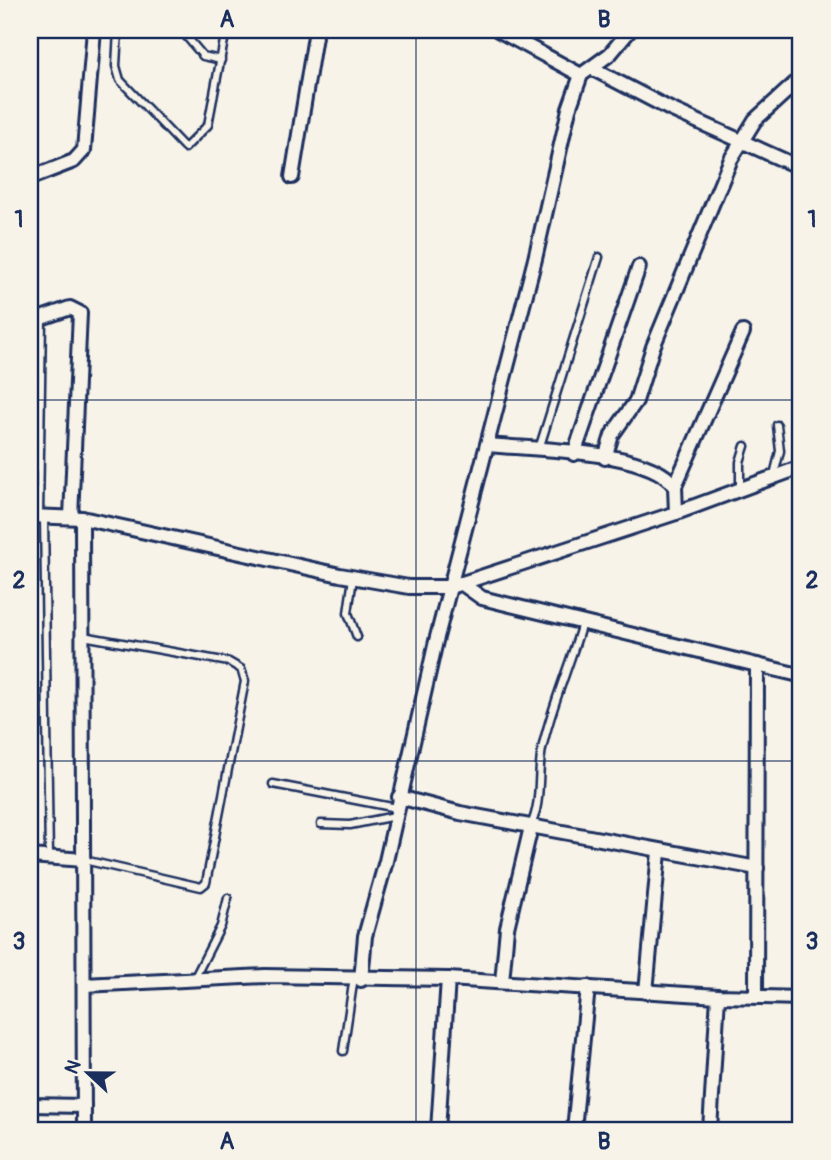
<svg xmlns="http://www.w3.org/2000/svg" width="831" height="1160" font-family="Pangolin,sans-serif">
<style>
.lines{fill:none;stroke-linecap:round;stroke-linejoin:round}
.lane-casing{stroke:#1b2f5e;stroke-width:11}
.street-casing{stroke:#1b2f5e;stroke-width:18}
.lane{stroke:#f7f3e8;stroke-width:6}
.street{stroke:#f7f3e8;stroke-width:12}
.grid{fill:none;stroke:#1b2f5e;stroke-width:2;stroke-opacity:0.55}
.neatline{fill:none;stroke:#1b2f5e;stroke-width:2.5}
.grid-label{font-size:23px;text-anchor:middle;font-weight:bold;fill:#1b2f5e}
</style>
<rect width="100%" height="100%" fill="#f7f3e8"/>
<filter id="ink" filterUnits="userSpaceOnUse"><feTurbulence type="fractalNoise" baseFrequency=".0143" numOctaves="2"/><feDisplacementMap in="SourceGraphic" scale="14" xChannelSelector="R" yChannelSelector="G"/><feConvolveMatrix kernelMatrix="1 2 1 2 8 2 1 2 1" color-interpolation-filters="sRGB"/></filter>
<g filter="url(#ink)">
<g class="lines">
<defs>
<g id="lane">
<polyline points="118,30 116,66 120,80 185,148 208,125 226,30"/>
<polyline points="181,30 203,56 221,60"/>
<polyline points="539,449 599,257"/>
<polyline points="774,475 780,451 777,425"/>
<polyline points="740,489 740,462 745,446"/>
<polyline points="39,516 42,319"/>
<polyline points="44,517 49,858"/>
<polyline points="353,578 348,613 357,637"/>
<polyline points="83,636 229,662 241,669 245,681 206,883 201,887 84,860"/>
<polyline points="273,784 397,808"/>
<polyline points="321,824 350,825 395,816"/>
<path d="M531,825C542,802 537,775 542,749C551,707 570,665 582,623"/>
<polyline points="194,979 221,926 228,898"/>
<polyline points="343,1051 354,977"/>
</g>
<g id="street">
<polyline points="498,30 581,75"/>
<polyline points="593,69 670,109 801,168"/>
<polyline points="292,177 316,30"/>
<polyline points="30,178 74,161 84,150 94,30"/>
<polyline points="30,322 70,308 80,313 71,517"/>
<path d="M489,445C534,450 648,449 675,486"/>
<polyline points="574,454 639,267"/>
<polyline points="605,458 612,435 636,401 653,347 731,159 755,120 801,78"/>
<polyline points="676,513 675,486 743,332"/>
<polyline points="30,516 82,518 340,575 409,587 450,587 676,513 801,467"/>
<polyline points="82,518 84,1130"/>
<polyline points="461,583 482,598 502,603 757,665 795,674 801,673"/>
<polyline points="399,797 460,813 757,868"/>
<polyline points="30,856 84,860"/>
<polyline points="361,980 365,936 386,861 436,641 535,259 569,109 581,75 610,54 630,30"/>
<polyline points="502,982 507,928 531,827"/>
<polyline points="84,985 265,976 448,979 718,996 801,998"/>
<polyline points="646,992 659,852"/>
<polyline points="756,996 757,665"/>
<polyline points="30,1105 84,1106"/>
<polyline points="438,1130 448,979"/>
<polyline points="574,1130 588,987"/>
<polyline points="710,1130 718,996"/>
</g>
</defs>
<use href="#lane" class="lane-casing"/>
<use href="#street" class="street-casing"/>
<use href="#lane" class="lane"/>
<use href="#street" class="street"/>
</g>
</g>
<path class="grid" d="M416,30V1130M30,400H801M30,761H801"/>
<rect width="831" height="1160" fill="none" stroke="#f7f3e8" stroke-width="77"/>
<g transform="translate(88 1073) rotate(292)" stroke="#f7f3e8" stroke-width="5" paint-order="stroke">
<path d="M0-5L12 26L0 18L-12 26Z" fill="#1b2f5e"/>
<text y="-10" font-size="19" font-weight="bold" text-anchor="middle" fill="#1b2f5e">N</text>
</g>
<rect x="38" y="38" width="754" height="1084" class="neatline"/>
<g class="grid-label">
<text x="227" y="27">A</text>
<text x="604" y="27">B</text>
<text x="19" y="227">1</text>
<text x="812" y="227">1</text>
<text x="19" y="588">2</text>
<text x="812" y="588">2</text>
<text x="19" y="949">3</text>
<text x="812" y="949">3</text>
<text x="227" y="1149">A</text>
<text x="604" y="1149">B</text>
</g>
</svg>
